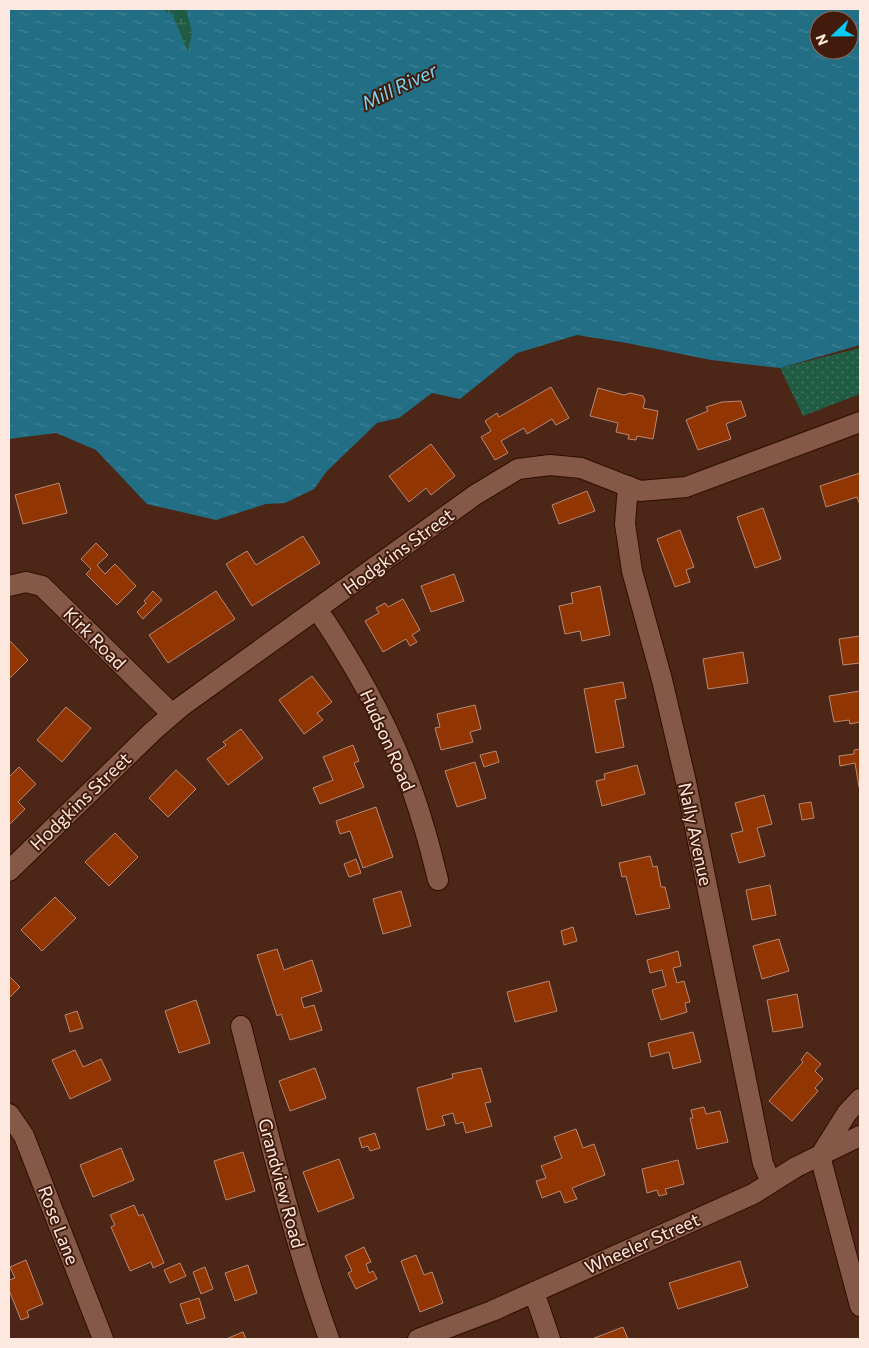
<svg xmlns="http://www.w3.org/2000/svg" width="869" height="1348" font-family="Commissioner,sans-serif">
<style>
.wetland{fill:url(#wetland-marsh)}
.park{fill:url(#park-dots)}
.water{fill:url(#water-ripples);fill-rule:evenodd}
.building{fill:#913603;stroke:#b88977}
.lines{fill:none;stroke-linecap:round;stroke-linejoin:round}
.minor-casing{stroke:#310d00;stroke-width:22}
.minor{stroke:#855948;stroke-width:20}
.labels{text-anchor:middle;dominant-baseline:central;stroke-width:4;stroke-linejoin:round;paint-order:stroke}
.street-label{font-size:18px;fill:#fee9e1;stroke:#411c0c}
.water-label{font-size:19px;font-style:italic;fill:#78d5f4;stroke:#411c0c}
</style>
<defs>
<pattern id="wetland-marsh" width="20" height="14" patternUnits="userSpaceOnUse" patternTransform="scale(1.25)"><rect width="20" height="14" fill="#205c43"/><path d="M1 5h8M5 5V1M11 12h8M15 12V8" fill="none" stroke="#41735e"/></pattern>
<pattern id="park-dots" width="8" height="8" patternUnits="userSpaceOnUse" patternTransform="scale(1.25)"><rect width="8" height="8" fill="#205c43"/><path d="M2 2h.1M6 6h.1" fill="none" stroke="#41735e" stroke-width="1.8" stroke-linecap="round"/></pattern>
<pattern id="water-ripples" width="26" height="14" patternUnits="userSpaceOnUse" patternTransform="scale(1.25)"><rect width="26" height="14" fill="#216e85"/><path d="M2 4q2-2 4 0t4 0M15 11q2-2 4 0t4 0" fill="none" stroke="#428396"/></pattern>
</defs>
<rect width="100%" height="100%" fill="#4c2616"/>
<polygon class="wetland" points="163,9 212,9 213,51 188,53"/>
<polygon class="park" points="860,348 860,394 803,416 780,368"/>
<path class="water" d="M9,9H163L168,13H172L188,52L192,32L186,9H860V345L780,368L711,360L627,343L577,335L517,353L460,399L432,393L399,418L377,423L327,471L314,489L285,503L266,504L216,520L147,504L96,450L56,433L9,439ZM819,20H849V50H819Z"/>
<g class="building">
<polygon points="551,387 569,418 556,425 552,419 527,434 524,428 501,441 508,453 495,460 481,437 491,431 485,421 497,413 499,417"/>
<polygon points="598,388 624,395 630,393 643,396 645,400 643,408 658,411 653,439 637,436 636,440 628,439 629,435 616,432 618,423 590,416"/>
<polygon points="741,401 746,416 726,424 731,439 698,450 686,420 708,411 706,407 722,402"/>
<polygon points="431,444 455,476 431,495 426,488 409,502 389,476"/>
<polygon points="860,473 860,505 857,497 826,507 820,486"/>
<polygon points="59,483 67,513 23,524 15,495"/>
<polygon points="587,491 595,511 559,524 552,505"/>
<polygon points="763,508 781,559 755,568 737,517"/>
<polygon points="680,530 694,567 686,570 690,582 675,587 657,539"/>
<polygon points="303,536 320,563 252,606 226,564 247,551 256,565"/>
<polygon points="96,543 108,555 97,565 105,574 115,564 136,586 117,605 86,574 91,569 81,559"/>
<polygon points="454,574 464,601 431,612 421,586"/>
<polygon points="600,586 610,635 582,641 580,631 565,634 559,606 573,603 571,593"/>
<polygon points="153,591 162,600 143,619 137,612 146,603 144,601"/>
<polygon points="216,591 235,619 168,663 149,635"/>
<polygon points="403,599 420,630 412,635 417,642 410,646 406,639 383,652 365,621 379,613 376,608 385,603 388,607"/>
<polygon points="860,636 860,663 843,665 839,639"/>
<polygon points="9,640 28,660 9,679"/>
<polygon points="743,652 748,683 708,689 703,659"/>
<polygon points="312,676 332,702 317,713 323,720 304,734 279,700"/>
<polygon points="623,682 626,698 615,700 624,747 596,753 584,689"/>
<polygon points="860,691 860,722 850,724 849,720 834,722 829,696"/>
<polygon points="475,705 481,729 470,732 473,742 441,750 435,728 440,727 437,714"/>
<polygon points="66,707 91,728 62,762 37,740"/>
<polygon points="241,729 263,758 228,785 207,759 226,745 223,742"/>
<polygon points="353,745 359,761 354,763 364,787 320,804 313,788 333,780 323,757"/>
<polygon points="860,749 860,787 859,787 855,763 840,766 839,756 854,754 854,750"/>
<polygon points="496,751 499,762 484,767 480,755"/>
<polygon points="475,762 486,798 457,807 445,771"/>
<polygon points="637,765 645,794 602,806 596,781 605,779 604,774"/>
<polygon points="19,767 36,784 18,802 25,809 9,825 9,777"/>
<polygon points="176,770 196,789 168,817 149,798"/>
<polygon points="764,795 772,824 757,828 765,856 739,863 731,834 743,831 735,803"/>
<polygon points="811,802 814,818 802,820 799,804"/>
<polygon points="376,807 393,857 363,868 350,831 340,834 336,821"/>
<polygon points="115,833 138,857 109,886 85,862"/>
<polygon points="650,856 653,867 657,866 661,887 665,887 670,908 636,915 626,876 622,877 619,863"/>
<polygon points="356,859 361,873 349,877 344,864"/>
<polygon points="770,885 776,915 752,920 746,890"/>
<polygon points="401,891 411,926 383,934 373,899"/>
<polygon points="55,897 76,918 42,951 21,930"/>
<polygon points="573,927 577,941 564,945 561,931"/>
<polygon points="779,939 789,971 762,979 753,946"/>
<polygon points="277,949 284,970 312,960 322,991 301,998 304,1008 314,1005 322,1030 290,1040 281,1014 277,1016 257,955"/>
<polygon points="678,951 681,966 673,968 677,983 684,981 690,1002 685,1003 687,1012 661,1020 652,990 666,986 662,970 650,973 647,960"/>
<polygon points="9,976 20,987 9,998"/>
<polygon points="549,981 557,1011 515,1022 507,992"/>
<polygon points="797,994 803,1027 773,1032 767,1000"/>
<polygon points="196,1000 210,1043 179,1053 165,1011"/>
<polygon points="77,1011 83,1028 70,1032 65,1015"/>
<polygon points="693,1032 701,1062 673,1069 669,1052 651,1057 648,1043"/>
<polygon points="75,1050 83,1067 101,1059 111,1080 70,1099 52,1060"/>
<polygon points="807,1052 821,1064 815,1071 823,1079 815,1088 818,1091 792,1121 769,1101 803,1062 801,1060"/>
<polygon points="315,1068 326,1098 290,1111 279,1081"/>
<polygon points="481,1068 491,1102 485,1103 492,1126 466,1133 463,1122 456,1124 453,1113 442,1116 445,1125 427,1130 417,1088 453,1078 452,1074"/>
<polygon points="704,1107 706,1114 720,1111 728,1142 697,1149 690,1118 693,1118 691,1110"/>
<polygon points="576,1129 583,1148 594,1144 605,1175 572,1188 577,1199 565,1203 560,1191 542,1198 536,1181 546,1178 541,1166 562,1158 554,1137"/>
<polygon points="375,1133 380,1148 370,1151 368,1146 362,1148 359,1138"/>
<polygon points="121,1148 134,1180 93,1197 80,1165"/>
<polygon points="243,1152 255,1191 226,1200 214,1161"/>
<polygon points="339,1159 354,1198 318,1212 303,1172"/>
<polygon points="678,1160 684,1184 665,1189 667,1194 659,1196 657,1190 647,1193 642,1169"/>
<polygon points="134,1205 139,1216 143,1214 164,1263 153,1268 151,1262 130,1271 111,1227 115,1225 110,1215"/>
<polygon points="364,1247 371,1262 366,1264 369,1273 373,1271 377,1279 356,1289 348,1273 352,1271 345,1256"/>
<polygon points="416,1255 424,1275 432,1272 443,1303 420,1312 401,1261"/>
<polygon points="26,1260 43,1304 27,1311 29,1317 21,1320 9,1290 9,1280 15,1278 10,1267"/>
<polygon points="740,1261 748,1287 678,1309 669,1283"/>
<polygon points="180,1263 186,1276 170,1283 164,1270"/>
<polygon points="248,1265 257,1293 235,1301 225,1273"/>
<polygon points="205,1267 213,1289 201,1294 193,1272"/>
<polygon points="199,1298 205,1318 187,1324 180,1304"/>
<polygon points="623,1327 628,1339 592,1339"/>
<polygon points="243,1332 246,1339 226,1339"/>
</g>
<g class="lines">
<defs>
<g id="minor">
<polyline points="628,486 625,524 632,571 662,680 686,782 763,1164 771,1182"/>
<polyline points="9,586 26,582 42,586 172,714"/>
<path d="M317,609C362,675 401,747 423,824C429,842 433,861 438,880"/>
<polyline points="9,871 153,731 182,706 475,495 518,469 550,465 581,468 640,491 686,487 860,422"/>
<path d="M241,1026C268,1131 292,1237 329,1339"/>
<polyline points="860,1099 847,1113 820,1156 860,1306"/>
<polyline points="9,1114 24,1136 103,1339"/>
<polyline points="534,1292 550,1339"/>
<polyline points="418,1339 492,1311 753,1194 796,1167 860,1136"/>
</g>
</defs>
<use href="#minor" class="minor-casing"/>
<use href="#minor" class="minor"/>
</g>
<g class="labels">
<g class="street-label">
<text transform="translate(398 551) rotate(-36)">Hodgkins Street</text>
<text transform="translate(95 638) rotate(45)">Kirk Road</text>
<text transform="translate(388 740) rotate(66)">Hudson Road</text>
<text transform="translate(80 801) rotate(-44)">Hodgkins Street</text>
<text transform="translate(696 834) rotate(78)">Nally Avenue</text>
<text transform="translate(282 1183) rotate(75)">Grandview Road</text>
<text transform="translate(59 1225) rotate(69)">Rose Lane</text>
<text transform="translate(642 1243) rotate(-24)">Wheeler Street</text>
</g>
<g class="water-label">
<text transform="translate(399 86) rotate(-26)">Mill River</text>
</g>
</g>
<rect width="869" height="1348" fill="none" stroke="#fee9e1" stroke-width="20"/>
<g transform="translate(834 35) rotate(248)"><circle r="24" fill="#411c0c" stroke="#8d6e61"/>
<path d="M0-4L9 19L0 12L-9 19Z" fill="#07cbf9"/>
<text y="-8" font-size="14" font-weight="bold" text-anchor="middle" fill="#fee9e1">N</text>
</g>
</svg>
